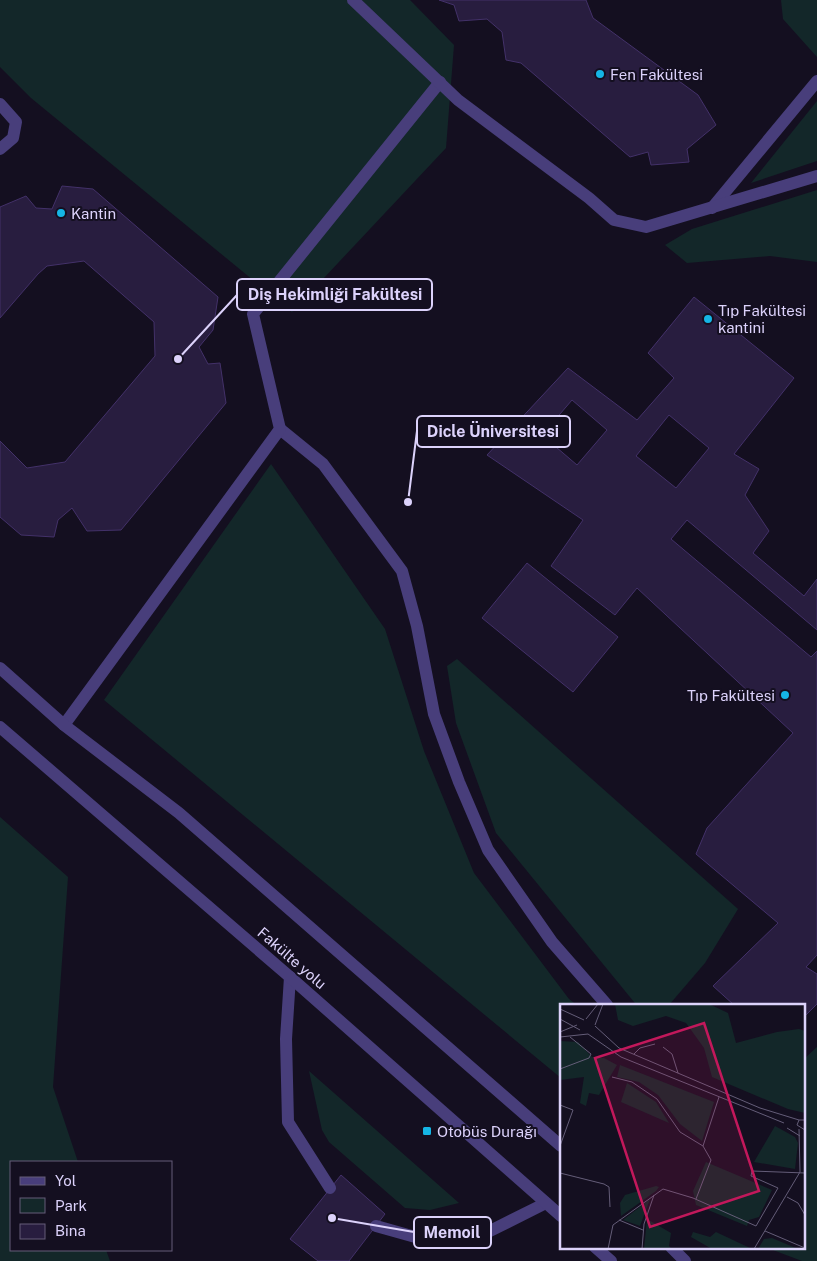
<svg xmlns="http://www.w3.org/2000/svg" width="817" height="1261" font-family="'Public Sans',sans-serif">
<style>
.green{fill:#132729}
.building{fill:#281d3f;stroke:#433169;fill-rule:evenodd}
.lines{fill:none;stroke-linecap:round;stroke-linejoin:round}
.service{stroke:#483e7b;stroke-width:12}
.minor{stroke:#483e7b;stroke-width:12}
.tertiary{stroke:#483e7b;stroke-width:12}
.poi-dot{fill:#15b5e5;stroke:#140f20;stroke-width:2}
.labels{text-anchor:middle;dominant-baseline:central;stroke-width:4;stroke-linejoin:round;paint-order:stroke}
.poi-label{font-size:15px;fill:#dcd2fb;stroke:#140f20;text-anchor:start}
.street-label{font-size:15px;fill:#dcd2fb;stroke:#140f20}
.inset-road{fill:none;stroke:#645d78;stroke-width:1}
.view{fill:#c2185b;fill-opacity:0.15;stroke:#c2185b;stroke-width:2.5}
.inset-edge{fill:none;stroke:#dcd2fb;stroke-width:2.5}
.leader{fill:none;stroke:#dcd2fb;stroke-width:2}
.callout-dot{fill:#dcd2fb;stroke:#140f20;stroke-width:2}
.callout{fill:#140f20;stroke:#dcd2fb;stroke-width:2}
.callout-label{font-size:16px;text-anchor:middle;font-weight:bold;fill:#dcd2fb}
</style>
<rect width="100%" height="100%" fill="#140f20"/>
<g class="green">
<polygon points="0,0 410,0 454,45 446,148 292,312 31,98 0,67"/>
<polygon points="781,0 817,0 817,57 783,19"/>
<polygon points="817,101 817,161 751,183"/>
<polygon points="817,190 817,262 770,256 687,263 665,245 692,229"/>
<polygon points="271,464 385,629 424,751 474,873 569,999 577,1005 561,1005 561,1078 104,700"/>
<polygon points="457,659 738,909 705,963 669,1005 637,1005 634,1002 496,833 456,723 447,666"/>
<polygon points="0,817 68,877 53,1087 78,1162 11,1162 11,1250 106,1250 110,1261 0,1261"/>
<polygon points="817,1047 817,1261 802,1261 765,1247 803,1247 803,1060"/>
<polygon points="309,1071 459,1203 430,1210 405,1208 329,1142 322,1130"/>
</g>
<g class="building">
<polygon points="439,0 586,0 593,18 698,95 716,125 687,149 689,162 651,165 648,152 630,157 521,63 506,60 502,32 487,19 459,21 454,5"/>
<polygon points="62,186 93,189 218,297 213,330 199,347 208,364 220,363 226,403 121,530 87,531 72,508 58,520 54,537 21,535 0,517 0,441 27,468 65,462 155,356 154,322 84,261 47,266 38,274 0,318 0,207 26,196 36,208 52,209"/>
<path d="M694,297L794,378L734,454L759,469L745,495L769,531L753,553L804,596L817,579V630L687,520L671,539L811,657L817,651V955L806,967L817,974V1004L803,1018V1005H734L713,986L778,923L696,854L707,828L793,733L637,588L615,615L551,566L583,520L487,455L568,368L637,420L674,378L648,353ZM572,400L607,430L577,465L542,435ZM669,415L709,448L676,488L636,456Z"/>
<polygon points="527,563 618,637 573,692 482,618"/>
<polygon points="341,1175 385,1214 349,1261 318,1261 290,1239"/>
</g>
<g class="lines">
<g class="service">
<polyline points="712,208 817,81"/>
<polyline points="280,429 323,464 402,571 417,626 434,714 459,782 488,850 552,942 607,1005"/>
<polyline points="64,725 280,429 253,314 440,82"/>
<polyline points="290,977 286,1039 288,1122 330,1188"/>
<polyline points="376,1226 426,1240 486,1233 546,1203"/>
</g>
<g class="minor">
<polyline points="353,0 458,100 589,198 614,220 646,227 817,176"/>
<polyline points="0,104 16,122 13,138 0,149"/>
</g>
<g class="tertiary">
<polyline points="0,668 64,725 179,813 561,1146"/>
<polyline points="0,727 290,977 561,1216"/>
<polyline points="595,1247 611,1261"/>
<polyline points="671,1247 685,1261"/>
</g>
</g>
<g class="poi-dot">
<circle cx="600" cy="74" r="5"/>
<circle cx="61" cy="213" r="5"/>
<circle cx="708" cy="319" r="5"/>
<circle cx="785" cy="695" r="5"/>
<rect x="422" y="1126" width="10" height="10" rx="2.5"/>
</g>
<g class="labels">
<g class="poi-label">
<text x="610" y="74">Fen Fakültesi</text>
<text x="71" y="213">Kantin</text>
<text x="718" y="310">Tıp Fakültesi<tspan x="718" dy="17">kantini</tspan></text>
<text x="775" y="695" text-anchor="end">Tıp Fakültesi</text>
<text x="437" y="1131">Otobüs Durağı</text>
</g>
<g class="street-label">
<text transform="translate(292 958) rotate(41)">Fakülte yolu</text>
</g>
</g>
<g transform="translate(560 1004)">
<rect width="245" height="245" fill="#140f20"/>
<path d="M55,0H149L168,9L176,39L217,28L239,25L245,27V109L228,105L152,73L144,44L126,19L106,12L73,22L58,16ZM0,37L18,38L32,53L44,54L57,61L39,91L29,89L26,102L20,99L24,73L0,76ZM60,61L154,98L142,137L120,120L98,91L79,78L57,73ZM67,79L96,98L109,119L61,98ZM215,122L235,133L238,139L235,165L194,158ZM146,158L212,186L199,213L189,216L187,222L136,201L133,187ZM96,182L99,183L96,187L61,212L60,199L65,191ZM90,195L80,222L63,216ZM87,215L111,229L109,242L112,245H84ZM133,228L150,233L156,228L190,244L152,245L131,233ZM212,234L238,245H198L204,235Z" fill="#132729"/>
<path class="inset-road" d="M0,5L24,16M0,15L20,26M26,15L38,0M35,21L43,0M35,22L59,44L200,104L239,116M0,28L17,21M0,33L28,30L61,53L224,119M103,43L112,50L118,69M74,50L80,44L95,40M0,65L29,54L31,50L10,33M52,73L72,78L97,95L120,128L143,142M0,101L13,106L0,142M245,116H239L237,121L245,126M227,124L240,132M0,169L44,180L49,183L50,203M227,193L238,199L245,211M136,195L151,156L143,142L159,93M59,216L83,226M205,227L245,244M48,245L53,221L103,185L133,194L196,222L218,184L191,172L192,167L245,169M82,245L84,220L94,191M194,245L240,168L239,125"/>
<path class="view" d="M144,19L199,187L90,223L35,54Z"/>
<rect width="245" height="245" class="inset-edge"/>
</g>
<path class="leader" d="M178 359L237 295M408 502L417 431M332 1218L414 1232"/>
<g class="callout-dot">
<circle cx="178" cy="359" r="5"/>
<circle cx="408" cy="502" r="5"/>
<circle cx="332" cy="1218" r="5"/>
</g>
<g class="callout">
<rect x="237" y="279" width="195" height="31" rx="5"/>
<rect x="417" y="416" width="153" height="31" rx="5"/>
<rect x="414" y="1217" width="77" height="31" rx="5"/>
</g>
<g class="callout-label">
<text x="335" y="300">Diş Hekimliği Fakültesi</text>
<text x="493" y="437">Dicle Üniversitesi</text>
<text x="452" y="1238">Memoil</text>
</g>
<rect x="10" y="1161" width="162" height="90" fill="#140f20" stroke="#645d78"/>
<rect x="20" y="1177" width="25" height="8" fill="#483e7b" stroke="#645d78"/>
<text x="55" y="1186" font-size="15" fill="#dcd2fb">Yol</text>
<rect x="20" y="1198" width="25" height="15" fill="#132729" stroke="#645d78"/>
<text x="55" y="1211" font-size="15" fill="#dcd2fb">Park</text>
<rect x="20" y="1224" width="25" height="15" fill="#281d3f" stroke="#645d78"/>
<text x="55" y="1236" font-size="15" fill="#dcd2fb">Bina</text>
</svg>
